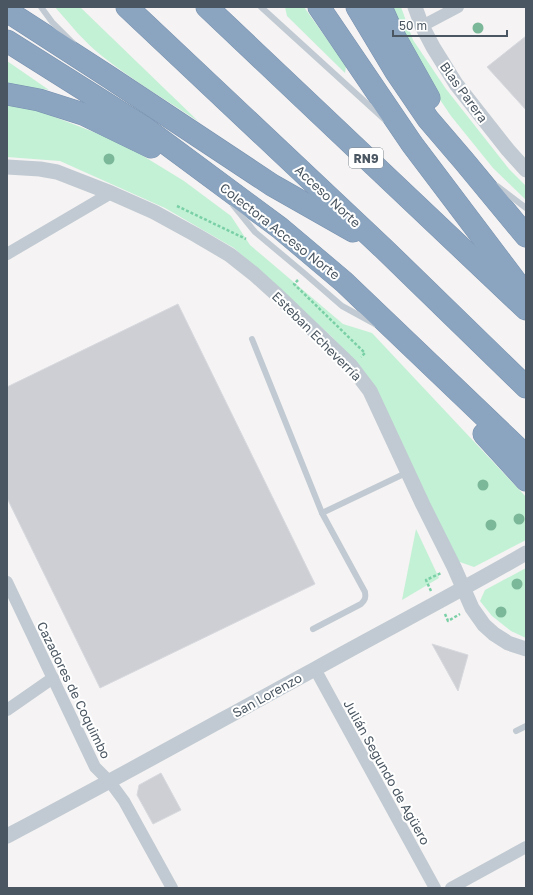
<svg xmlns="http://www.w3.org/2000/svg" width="533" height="895" font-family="'Golos Text',sans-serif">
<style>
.green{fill:#c3f1d5}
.building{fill:#cdcfd5;stroke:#d7d9de}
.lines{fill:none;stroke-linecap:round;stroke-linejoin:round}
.motorway-casing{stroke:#7690ad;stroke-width:23}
.path{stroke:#7ad0a6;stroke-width:2.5;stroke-dasharray:3 2;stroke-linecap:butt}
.service{stroke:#c1cad2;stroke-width:6}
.minor{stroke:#c1cad2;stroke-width:12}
.tertiary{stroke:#c1cad2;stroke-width:15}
.motorway{stroke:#8ba5c1;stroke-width:22}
.tree{fill:#7bb799}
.labels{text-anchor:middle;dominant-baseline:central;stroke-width:4;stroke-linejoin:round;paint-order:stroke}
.shield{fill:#fff;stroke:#808990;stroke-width:1}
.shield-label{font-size:12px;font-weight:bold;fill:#4a5661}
.street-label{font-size:13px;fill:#4a5661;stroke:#fff}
</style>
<rect width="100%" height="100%" fill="#f5f3f3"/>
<g class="green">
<path d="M55,7H80L198,121C166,100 132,80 102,56C84,42 70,24 55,7Z"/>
<polygon points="285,7 304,7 346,66 345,73 287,16"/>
<polygon points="391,7 401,7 413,40 446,89 509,169 526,186 526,200 493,168 451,116 412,58"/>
<polygon points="7,61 49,90 7,84"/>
<polygon points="7,103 34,109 122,143 184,181 231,216 250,245 343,324 372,333 526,497 526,540 474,567 457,561 374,385 332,337 234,248 165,208 60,161 7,157"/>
<polygon points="416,529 439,578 402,600"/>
<polygon points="526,568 526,638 511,631 492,616 480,601 485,590"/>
</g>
<g class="building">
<polygon points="526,36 526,110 487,67"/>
<polygon points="178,304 315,584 100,688 7,498 7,387"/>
<polygon points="432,644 468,655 458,691"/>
<polygon points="161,773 181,810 153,824 137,795 139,785"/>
</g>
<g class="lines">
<defs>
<g id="motorway">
<polyline points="127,7 383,248 526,387"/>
<polyline points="207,7 526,309"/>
<polyline points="319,7 412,144 526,295"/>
<polyline points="357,7 396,72 428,119 464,161 526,236"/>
<polyline points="381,7 392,32 429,98"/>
<polyline points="7,11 109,77 272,185 353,231"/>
<polyline points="7,41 145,128 280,228 344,282 526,456"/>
<polyline points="7,94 39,100 83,114 151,147"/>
<polyline points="484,434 526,480"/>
</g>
</defs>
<use href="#motorway" class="motorway-casing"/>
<g class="path">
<polyline points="177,206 246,239"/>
<polyline points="298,280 294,284 365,353 361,357"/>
<polyline points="431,591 426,580 441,573"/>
<polyline points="445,614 448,621 460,614"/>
</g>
<g class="service">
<polyline points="41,7 52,22 73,43"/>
<polyline points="261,7 384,119"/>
<polyline points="497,186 526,208"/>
<polyline points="233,205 255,232 304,273 342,306 375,324"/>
<polyline points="252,339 322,513 408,472"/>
<path d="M313,629L361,604C365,600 366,598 365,592L322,513"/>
<polyline points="516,731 526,726"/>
</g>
<g class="minor">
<polyline points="422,26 458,7"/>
<polyline points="7,254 111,193"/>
<polyline points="7,582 95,767 110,782 124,801 172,888"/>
<polyline points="315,669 435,888"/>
<polyline points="7,710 53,678"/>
<polyline points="451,888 526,847"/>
</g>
<g class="tertiary">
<polyline points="415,7 422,26 433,47 456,84 508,150 526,170"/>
<polyline points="7,167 40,169 57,172 111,193 154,212 196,235 230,255 254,274 275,293 351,366 370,391 423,505 454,567 472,608 484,625 494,634 508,643 526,649"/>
<path d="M7,836C110,782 212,725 315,669C385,630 457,593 526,553"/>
</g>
<use href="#motorway" class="motorway"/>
</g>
<g class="tree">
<circle cx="478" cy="28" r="5.5"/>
<circle cx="109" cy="159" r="5.5"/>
<circle cx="483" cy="485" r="5.5"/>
<circle cx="519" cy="519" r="5.5"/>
<circle cx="491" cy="525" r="5.5"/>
<circle cx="517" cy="584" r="5.5"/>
<circle cx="501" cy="612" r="5.5"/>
</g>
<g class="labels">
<rect class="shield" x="349" y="148" width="34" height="20" rx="3"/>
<g class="shield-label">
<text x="366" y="158">RN9</text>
</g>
<g class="street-label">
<text transform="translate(464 92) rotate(54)">Blas Parera</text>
<text transform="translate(328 196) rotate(43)">Acceso Norte</text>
<text transform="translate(280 231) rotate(38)">Colectora Acceso Norte</text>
<text transform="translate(317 336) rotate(45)">Esteban Echeverría</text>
<text transform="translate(74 690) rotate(64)">Cazadores de Coquimbo</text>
<text transform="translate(267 695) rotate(-29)">San Lorenzo</text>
<text transform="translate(387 772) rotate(61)">Julián Segundo de Agüero</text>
</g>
</g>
<rect width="533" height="895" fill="none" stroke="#4a5661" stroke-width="16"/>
<path d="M393 30v6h114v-6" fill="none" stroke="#4a5661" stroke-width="2"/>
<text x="399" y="30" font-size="12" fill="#4a5661" stroke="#ffffff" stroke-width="3" paint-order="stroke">50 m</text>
</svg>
